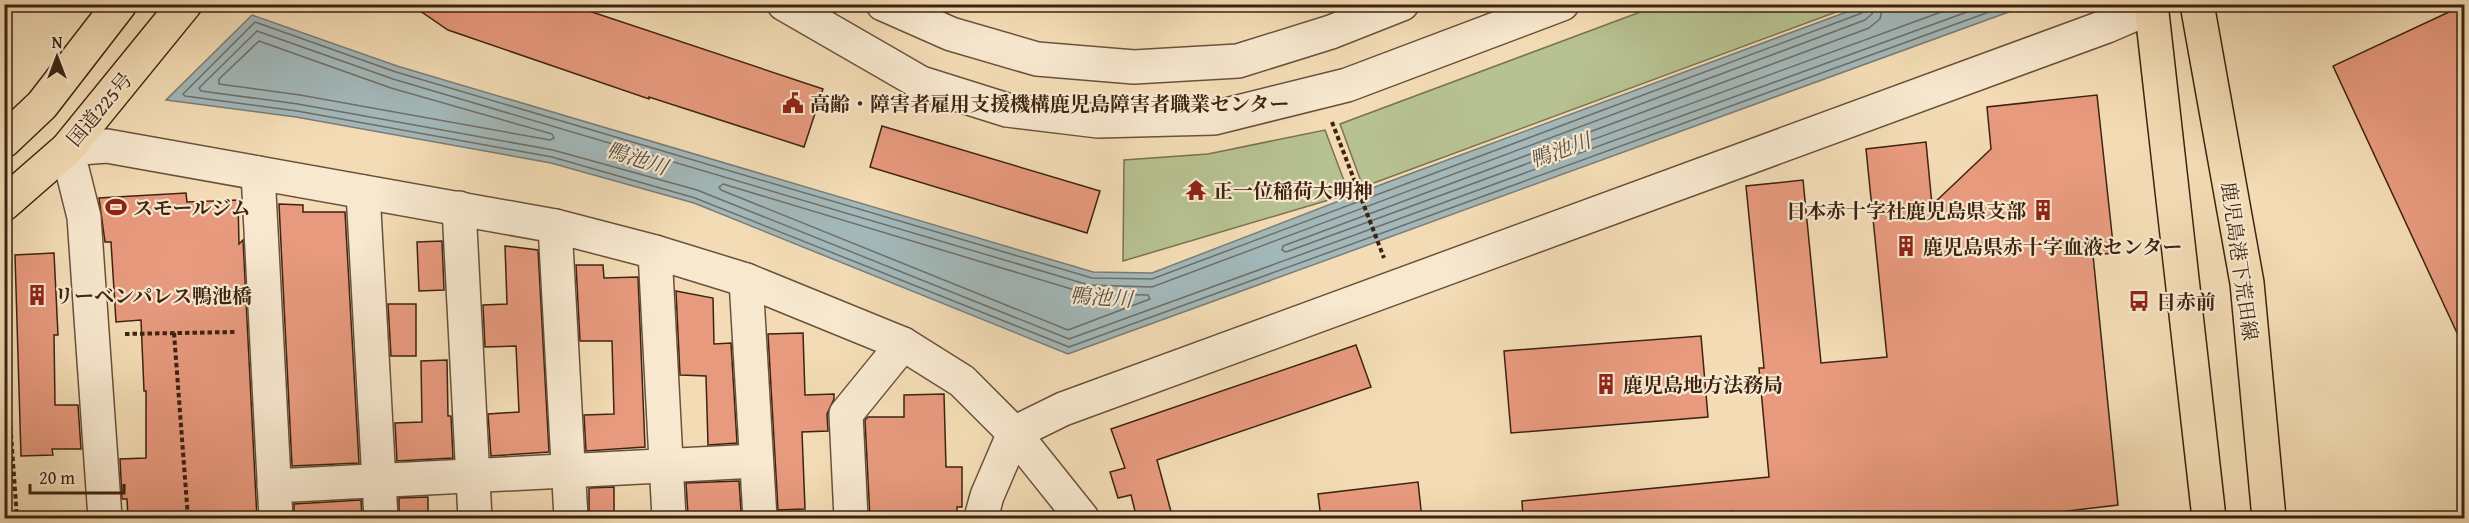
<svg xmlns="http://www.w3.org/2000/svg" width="2469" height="523" font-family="'Gentium Book Plus','Noto Serif JP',serif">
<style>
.green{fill:#b7c191;stroke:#7a7251;stroke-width:1.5}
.water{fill:#a2b8ba;stroke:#7a7c76;stroke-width:1.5}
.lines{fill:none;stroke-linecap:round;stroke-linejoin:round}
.shore{stroke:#706e66;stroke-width:1.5}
.building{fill:#e89a7e;stroke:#3d2311;stroke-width:1.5}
.minor-casing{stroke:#6a513a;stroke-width:36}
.major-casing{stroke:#3d2311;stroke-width:36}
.highway-casing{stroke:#3d2311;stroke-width:36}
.path{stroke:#3d2311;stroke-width:4;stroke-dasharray:4.5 3;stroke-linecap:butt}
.minor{stroke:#f7e8cf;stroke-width:33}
.major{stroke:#f3dcb5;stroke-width:33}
.highway{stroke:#f3dcb5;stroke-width:33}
.labels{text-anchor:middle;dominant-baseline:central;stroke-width:4.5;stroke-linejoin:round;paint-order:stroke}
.poi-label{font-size:20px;font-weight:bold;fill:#3d2311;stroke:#f7e8cf;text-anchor:start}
.street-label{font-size:20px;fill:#3d2311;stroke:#f7e8cf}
.water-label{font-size:21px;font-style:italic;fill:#5b5044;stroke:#f7e8cf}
</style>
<rect width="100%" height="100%" fill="#f3dcb5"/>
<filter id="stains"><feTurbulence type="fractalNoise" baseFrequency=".00333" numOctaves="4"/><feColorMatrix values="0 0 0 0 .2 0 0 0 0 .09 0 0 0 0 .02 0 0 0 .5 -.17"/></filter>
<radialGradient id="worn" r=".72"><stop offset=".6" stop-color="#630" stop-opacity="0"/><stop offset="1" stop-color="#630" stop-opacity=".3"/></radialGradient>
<g class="green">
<polygon points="1659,5 1855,5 1363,187 1340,124"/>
<polygon points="1325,130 1349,194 1123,261 1124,160 1208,154"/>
</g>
<polygon class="water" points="1868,4 2028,5 1068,354 694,203 551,163 296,117 166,100 252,15 397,66 1093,272 1152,273 1388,182"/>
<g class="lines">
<g class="shore">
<polyline points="1867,4 1862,13 1152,279 1092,278 396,72 255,22 183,94 185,96 297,111 552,157 695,198 1069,347 2011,4"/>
<polyline points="1874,4 1872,14 1865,20 1152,287 1089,285 393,79 257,31 199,88 201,91 298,104 553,150 697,190 1069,339 1989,4"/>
<polyline points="1883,4 1880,19 1869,28 1283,246 1282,250 1286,252 1963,4"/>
<polygon points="259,41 391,88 552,134 554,138 550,140 300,95 219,84 219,79"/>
<polygon points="723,184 1088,294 1148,295 1150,299 1068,330 721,190 719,187"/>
</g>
</g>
<g class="building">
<polygon points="410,4 568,4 823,89 804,147 649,97 649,99 448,30"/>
<polygon points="2464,5 2464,348 2333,66"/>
<polygon points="2097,95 2114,253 2093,255 2118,505 2000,519 1734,519 1733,511 1653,519 1523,519 1522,501 1769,477 1759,368 1764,368 1746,186 1803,180 1821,363 1887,357 1866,149 1926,142 1932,205 1991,149 1987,107"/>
<polygon points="882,126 1100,191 1087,233 870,167"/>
<polygon points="186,193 187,202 238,200 239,244 243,240 257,519 128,519 127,499 122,499 120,459 146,458 146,391 144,391 141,320 116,322 111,242 105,242 99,198"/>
<polygon points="279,204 303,205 303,212 345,212 359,463 292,466"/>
<polygon points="442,241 444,290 419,291 417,242"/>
<polygon points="505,246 538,250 549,452 491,456 488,414 519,412 516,346 485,347 483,305 507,304"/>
<polygon points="54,253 58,335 54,335 55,405 78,405 81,449 52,449 53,455 21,456 15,255"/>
<polygon points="576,265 603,265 604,278 638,277 645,447 586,451 584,415 614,414 612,341 580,341"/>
<polygon points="676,291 713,298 714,344 731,343 737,443 708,445 706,376 680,375"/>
<polygon points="388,304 416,304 416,356 391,356"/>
<polygon points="803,333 805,395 834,394 834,399 827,414 828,431 802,432 805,509 778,510 768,334"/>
<polygon points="1701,336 1708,417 1511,433 1504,351"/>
<polygon points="1356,345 1371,387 1157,460 1173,519 1137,519 1131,495 1118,498 1110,472 1125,468 1111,429"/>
<polygon points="447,360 448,416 451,416 453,458 397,461 395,423 422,422 421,361"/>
<polygon points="944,394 946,467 962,467 962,507 957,507 957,519 870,519 865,420 868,417 904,417 904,395"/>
<polygon points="739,481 741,511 688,515 686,483"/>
<polygon points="1418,482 1422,519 1321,519 1318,494"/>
<polygon points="614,487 614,519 589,519 589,488"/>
<polygon points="428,497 428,519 399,519 399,498"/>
<polygon points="361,500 362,519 294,519 294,504"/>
</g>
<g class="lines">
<defs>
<g id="minor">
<polyline points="784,4 921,83 1007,110 1098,121 1214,118 1347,85 1562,4"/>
<polyline points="883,4 951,34 1037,59 1134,67 1238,61 1331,32 1402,4"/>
<polyline points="258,173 276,518"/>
<polyline points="363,192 381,518"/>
<polyline points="459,208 475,518"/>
<polyline points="555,226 571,518"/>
<polyline points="655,252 669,518"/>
<polyline points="746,280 760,518"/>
<polyline points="274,486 756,461"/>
<polyline points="105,518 84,217 67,149 107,146 555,226 655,252 746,280 903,344 962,381 1014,433 1082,518"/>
<polyline points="851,518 846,414 903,344"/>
<polyline points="981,518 987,496 1014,433 1063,409 2107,26 2151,7"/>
</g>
<g id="major">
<polyline points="2151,4 2209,518"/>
<polyline points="2197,4 2247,283 2269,518"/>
</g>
<g id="highway">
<polyline points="4,141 42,105 120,4"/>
<polyline points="4,204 67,149 185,4"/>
</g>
</defs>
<use href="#minor" class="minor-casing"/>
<use href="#major" class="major-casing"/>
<use href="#highway" class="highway-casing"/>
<g class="path">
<polyline points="1332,122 1384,258"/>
<polyline points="174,333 188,518"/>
<polyline points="125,334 235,332"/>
<polyline points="4,337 17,518"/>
</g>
<use href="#minor" class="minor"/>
<use href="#major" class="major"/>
<use href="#highway" class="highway"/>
</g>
<defs>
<symbol id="civic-bare" viewBox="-9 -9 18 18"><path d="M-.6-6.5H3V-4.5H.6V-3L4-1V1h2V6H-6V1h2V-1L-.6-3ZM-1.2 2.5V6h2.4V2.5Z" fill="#8f2418" stroke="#f7e8cf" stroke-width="2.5" paint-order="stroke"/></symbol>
<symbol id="temple-bare" viewBox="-9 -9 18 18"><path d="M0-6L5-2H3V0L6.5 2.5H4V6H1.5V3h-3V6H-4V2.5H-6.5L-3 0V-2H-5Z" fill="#8f2418" stroke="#f7e8cf" stroke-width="2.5" paint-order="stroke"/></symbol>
<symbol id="stadium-bare" viewBox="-9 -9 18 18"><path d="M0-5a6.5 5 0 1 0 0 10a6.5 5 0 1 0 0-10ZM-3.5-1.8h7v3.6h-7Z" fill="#8f2418" stroke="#f7e8cf" stroke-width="2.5" paint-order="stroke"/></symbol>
<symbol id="building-bare" viewBox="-9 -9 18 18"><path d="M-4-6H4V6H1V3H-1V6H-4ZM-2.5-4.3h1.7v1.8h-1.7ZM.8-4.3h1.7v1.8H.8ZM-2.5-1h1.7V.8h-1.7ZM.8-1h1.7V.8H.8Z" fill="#8f2418" stroke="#f7e8cf" stroke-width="2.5" paint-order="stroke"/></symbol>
<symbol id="bus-bare" viewBox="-9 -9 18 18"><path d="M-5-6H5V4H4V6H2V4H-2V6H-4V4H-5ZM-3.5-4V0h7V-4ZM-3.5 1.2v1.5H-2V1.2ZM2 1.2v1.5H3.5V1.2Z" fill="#8f2418" stroke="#f7e8cf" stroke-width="2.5" paint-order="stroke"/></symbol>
</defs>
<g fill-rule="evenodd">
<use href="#civic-bare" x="778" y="88" width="30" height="30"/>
<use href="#temple-bare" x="1181" y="175" width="30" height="30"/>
<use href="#stadium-bare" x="101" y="192" width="30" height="30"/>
<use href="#building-bare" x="2028" y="195" width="30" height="30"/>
<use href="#building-bare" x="1891" y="231" width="30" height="30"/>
<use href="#building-bare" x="22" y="280" width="30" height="30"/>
<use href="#bus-bare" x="2124" y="286" width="30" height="30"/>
<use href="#building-bare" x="1591" y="369" width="30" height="30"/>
</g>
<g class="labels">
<g class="poi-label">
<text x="810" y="103">高齢・障害者雇用支援機構鹿児島障害者職業センター</text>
<text x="1213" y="190">正一位稲荷大明神</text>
<text x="133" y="207">スモールジム</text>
<text x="2026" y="210" text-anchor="end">日本赤十字社鹿児島県支部</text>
<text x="1923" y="246">鹿児島県赤十字血液センター</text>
<text x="54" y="295">リーベンパレス鴨池橋</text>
<text x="2156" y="301">日赤前</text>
<text x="1623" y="384">鹿児島地方法務局</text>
</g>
<g class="street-label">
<text transform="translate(99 109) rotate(-50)">国道225号</text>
<text transform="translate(2240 261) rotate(82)">鹿児島港下荒田線</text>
</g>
<g class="water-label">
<text transform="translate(1560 150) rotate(-20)">鴨池川</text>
<text transform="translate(637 158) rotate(18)">鴨池川</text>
<text transform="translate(1101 297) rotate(4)">鴨池川</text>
</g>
</g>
<rect width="2469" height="523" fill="none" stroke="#f3dcb5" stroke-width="24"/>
<rect x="6" y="6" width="2457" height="511" fill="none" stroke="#3d2311" stroke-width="3"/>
<rect x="12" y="12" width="2445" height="499" fill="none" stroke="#3d2311" stroke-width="1.5"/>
<g transform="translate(57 57)" stroke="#f7e8cf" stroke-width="4.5" paint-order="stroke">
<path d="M0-4.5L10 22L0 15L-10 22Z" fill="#3d2311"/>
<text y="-9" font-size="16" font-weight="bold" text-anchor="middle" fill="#3d2311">N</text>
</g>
<path d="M30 484v9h94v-9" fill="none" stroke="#3d2311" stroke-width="3"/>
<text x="39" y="484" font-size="18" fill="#3d2311" stroke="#f7e8cf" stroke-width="4.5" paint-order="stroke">20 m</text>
<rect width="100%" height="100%" filter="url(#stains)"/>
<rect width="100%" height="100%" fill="url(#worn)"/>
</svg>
